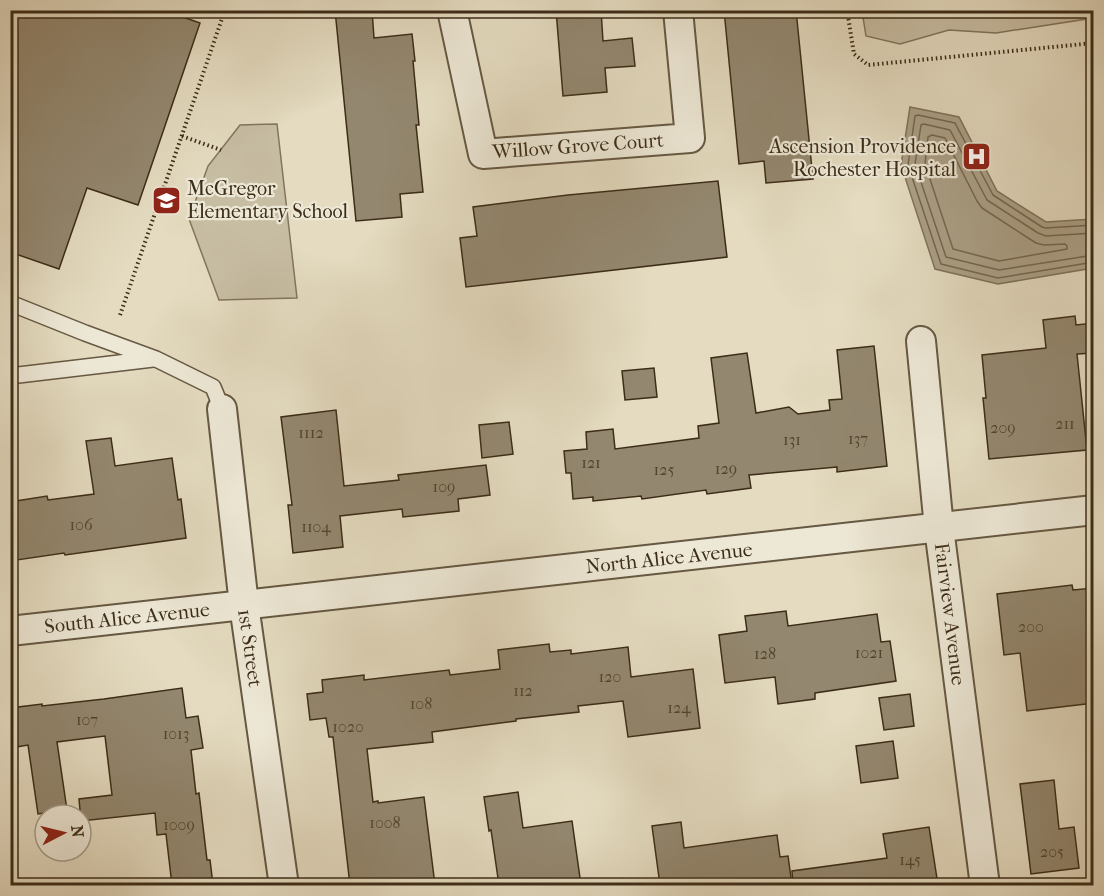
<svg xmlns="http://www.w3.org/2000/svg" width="1104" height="896" font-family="'IM FELL French Canon',serif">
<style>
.green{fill:#c7bda3;stroke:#82755e;stroke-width:1.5}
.water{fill:#aba087;stroke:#7f725b;stroke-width:1.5}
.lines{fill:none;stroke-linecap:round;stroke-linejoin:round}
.shore{stroke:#746650;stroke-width:1.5}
.building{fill:#93876f;stroke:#3c2d18;stroke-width:1.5}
.lane-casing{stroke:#665842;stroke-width:18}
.street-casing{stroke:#665842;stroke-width:32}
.path{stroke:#3c2d18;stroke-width:4;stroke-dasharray:1.5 3;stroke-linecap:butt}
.lane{stroke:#ede8d6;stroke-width:15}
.street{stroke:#ede8d6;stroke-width:28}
.labels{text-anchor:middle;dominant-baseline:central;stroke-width:4.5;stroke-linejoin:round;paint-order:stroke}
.number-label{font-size:16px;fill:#52442e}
.street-label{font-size:20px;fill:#3c2d18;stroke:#ede8d6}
.poi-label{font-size:20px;fill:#3c2d18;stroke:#ede8d6;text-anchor:end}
</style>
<rect width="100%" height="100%" fill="#e4dbc0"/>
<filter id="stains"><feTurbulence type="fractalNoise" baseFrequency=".00333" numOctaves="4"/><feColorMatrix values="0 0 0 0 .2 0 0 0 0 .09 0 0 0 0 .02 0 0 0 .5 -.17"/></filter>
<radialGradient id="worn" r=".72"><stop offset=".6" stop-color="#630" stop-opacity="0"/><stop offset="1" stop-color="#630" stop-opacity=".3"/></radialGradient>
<g class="green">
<polygon points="1093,10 1093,18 996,33 949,30 900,44 866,36 862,11"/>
<polygon points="277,124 297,298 219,300 189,219 208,166 240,125"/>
</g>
<polygon class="water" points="910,107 959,117 997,191 1046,222 1093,219 1093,268 998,284 935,269 901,165"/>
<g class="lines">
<g class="shore">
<polygon points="932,135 945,138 977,201 982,208 1036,243 1044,245 1065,244 1067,246 1067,249 999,261 953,249 925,164 928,137"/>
<polyline points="1094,225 1046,228 1042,227 993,195 955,123 918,115 915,116 908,165 941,264 998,278 1094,262"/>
<polyline points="1094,233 1046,236 1038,233 987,200 950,130 924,124 921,125 915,164 946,257 999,270 1094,255"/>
</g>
</g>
<g class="building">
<polygon points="10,10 178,10 177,15 200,23 138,205 87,188 59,269 10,252"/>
<polygon points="335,10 372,10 374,38 412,34 415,61 413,61 419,125 416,125 423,192 400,194 402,217 356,221"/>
<polygon points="556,10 601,10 603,41 632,38 635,66 605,68 607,92 563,96"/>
<polygon points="724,10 796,10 813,179 766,183 764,161 739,164"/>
<polygon points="718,181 727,257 466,287 460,238 477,236 473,207 568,195"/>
<polygon points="1075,316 1076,325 1094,323 1094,353 1077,354 1087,450 989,459 983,398 986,398 982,355 1046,348 1043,320"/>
<polygon points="874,346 887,466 837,472 837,467 749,475 751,488 707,494 706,490 642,499 641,496 593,501 593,497 573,499 571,473 566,473 564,451 587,449 586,432 613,429 615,449 699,438 698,426 719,423 711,358 747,353 756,413 789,407 798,414 830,410 829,400 842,399 837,350"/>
<polygon points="654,368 657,397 625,400 622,371"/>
<polygon points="336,410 344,486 399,480 398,475 486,465 490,495 458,499 459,511 403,517 402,509 340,516 343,547 293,553 288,505 292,505 281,417"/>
<polygon points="509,422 513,454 482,458 479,425"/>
<polygon points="111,438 115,466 172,458 178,500 181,499 186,538 65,555 64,553 10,561 10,502 47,496 48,500 94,494 86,441"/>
<polygon points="1072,585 1073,590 1094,588 1094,703 1027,711 1020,653 1004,655 997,594"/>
<polygon points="786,611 788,626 877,614 881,642 890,641 896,681 815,693 815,699 778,704 775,677 725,683 719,635 747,631 745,616"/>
<polygon points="549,644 550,652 571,650 571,654 628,647 631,677 693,669 700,728 628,737 623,701 578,706 579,712 516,719 516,721 432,732 433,742 367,749 373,802 378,801 378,803 424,797 435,885 350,885 333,737 329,737 326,718 310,720 307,694 323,692 322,680 364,675 364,680 449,670 450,675 500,669 498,650"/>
<polygon points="182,688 186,718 198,716 203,748 191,750 196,794 199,793 207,860 210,860 213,885 172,885 166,834 157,835 155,813 81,821 79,799 112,795 105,736 57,742 67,810 38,814 28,745 10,748 10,708 42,704 42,706 104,699"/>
<polygon points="910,694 914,726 884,730 879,698"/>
<polygon points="893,741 898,778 861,783 856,746"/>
<polygon points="1054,780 1059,829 1074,827 1079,868 1031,874 1020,784"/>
<polygon points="518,792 523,828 572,821 581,885 499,885 491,830 489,831 484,797"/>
<polygon points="681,822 684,848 777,835 780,857 788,856 792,885 660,885 652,826"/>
<polygon points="929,827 938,885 793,885 792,871 887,858 883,834"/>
</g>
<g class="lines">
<defs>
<g id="lane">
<polyline points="10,303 85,333 156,359 213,387 222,409"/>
<polyline points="10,376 153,359"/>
</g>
<g id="street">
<polyline points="452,10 483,154 690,138 678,10"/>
<polyline points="921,341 939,528 985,886"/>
<polyline points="222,409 244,605 284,886"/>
<polyline points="10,631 1094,510"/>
</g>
</defs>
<use href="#lane" class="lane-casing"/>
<use href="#street" class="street-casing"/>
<g class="path">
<polyline points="847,10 854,54 868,65 1094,43"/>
<polyline points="182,136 221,150"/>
<polyline points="120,315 225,10"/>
</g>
<use href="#lane" class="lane"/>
<use href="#street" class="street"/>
</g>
<defs>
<symbol id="hospital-square" viewBox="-11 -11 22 22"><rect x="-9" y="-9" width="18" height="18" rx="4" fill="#8f2418" stroke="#ede8d6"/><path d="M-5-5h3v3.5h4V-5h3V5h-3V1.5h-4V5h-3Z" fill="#fff"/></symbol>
<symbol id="school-square" viewBox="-11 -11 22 22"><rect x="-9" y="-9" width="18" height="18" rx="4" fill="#8f2418" stroke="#ede8d6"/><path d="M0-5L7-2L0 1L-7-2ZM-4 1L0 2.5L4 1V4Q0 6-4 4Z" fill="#fff"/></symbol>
</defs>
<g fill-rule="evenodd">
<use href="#hospital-square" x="960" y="140" width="33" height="33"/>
<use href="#school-square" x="150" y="184" width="33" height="33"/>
</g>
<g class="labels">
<g class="number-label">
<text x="1065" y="423">211</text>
<text x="1003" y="427">209</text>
<text x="311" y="432">1112</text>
<text x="858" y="438">137</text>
<text x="792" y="439">131</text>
<text x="591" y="462">121</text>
<text x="726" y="468">129</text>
<text x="664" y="469">125</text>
<text x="444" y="486">109</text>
<text x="81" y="524">106</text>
<text x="316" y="526">1104</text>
<text x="1031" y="626">200</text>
<text x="869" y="652">1021</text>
<text x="765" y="653">128</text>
<text x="610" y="676">120</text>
<text x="523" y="690">112</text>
<text x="421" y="703">108</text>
<text x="679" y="707">124</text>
<text x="87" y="719">107</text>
<text x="348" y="726">1020</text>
<text x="176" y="733">1013</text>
<text x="385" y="822">1008</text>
<text x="179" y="824">1009</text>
<text x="1052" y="851">205</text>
<text x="910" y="859">145</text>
</g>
<g class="street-label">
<text transform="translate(578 146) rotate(-4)">Willow Grove Court</text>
<text transform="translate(669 558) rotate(-6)">North Alice Avenue</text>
<text transform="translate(950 614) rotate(83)">Fairview Avenue</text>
<text transform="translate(127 618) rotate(-6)">South Alice Avenue</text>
<text transform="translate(250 648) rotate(82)">1st Street</text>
</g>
<g class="poi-label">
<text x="956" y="146">Ascension Providence<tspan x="956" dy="23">Rochester Hospital</tspan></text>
<text x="187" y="188" text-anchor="start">McGregor<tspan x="187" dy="23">Elementary School</tspan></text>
</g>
</g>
<rect width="1104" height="896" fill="none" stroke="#e4dbc0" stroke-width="36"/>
<rect x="12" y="12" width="1080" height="872" fill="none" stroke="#3c2d18" stroke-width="3"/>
<rect x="18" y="18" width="1068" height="860" fill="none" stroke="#3c2d18" stroke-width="1.5"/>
<g transform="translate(63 833) rotate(83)"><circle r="28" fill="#ede8d6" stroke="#a69d8a" stroke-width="1.5"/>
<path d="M0-4.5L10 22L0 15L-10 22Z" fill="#8f2418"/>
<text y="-9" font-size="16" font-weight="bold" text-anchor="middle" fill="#3c2d18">N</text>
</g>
<rect width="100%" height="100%" filter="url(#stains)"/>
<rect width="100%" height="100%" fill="url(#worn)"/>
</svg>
